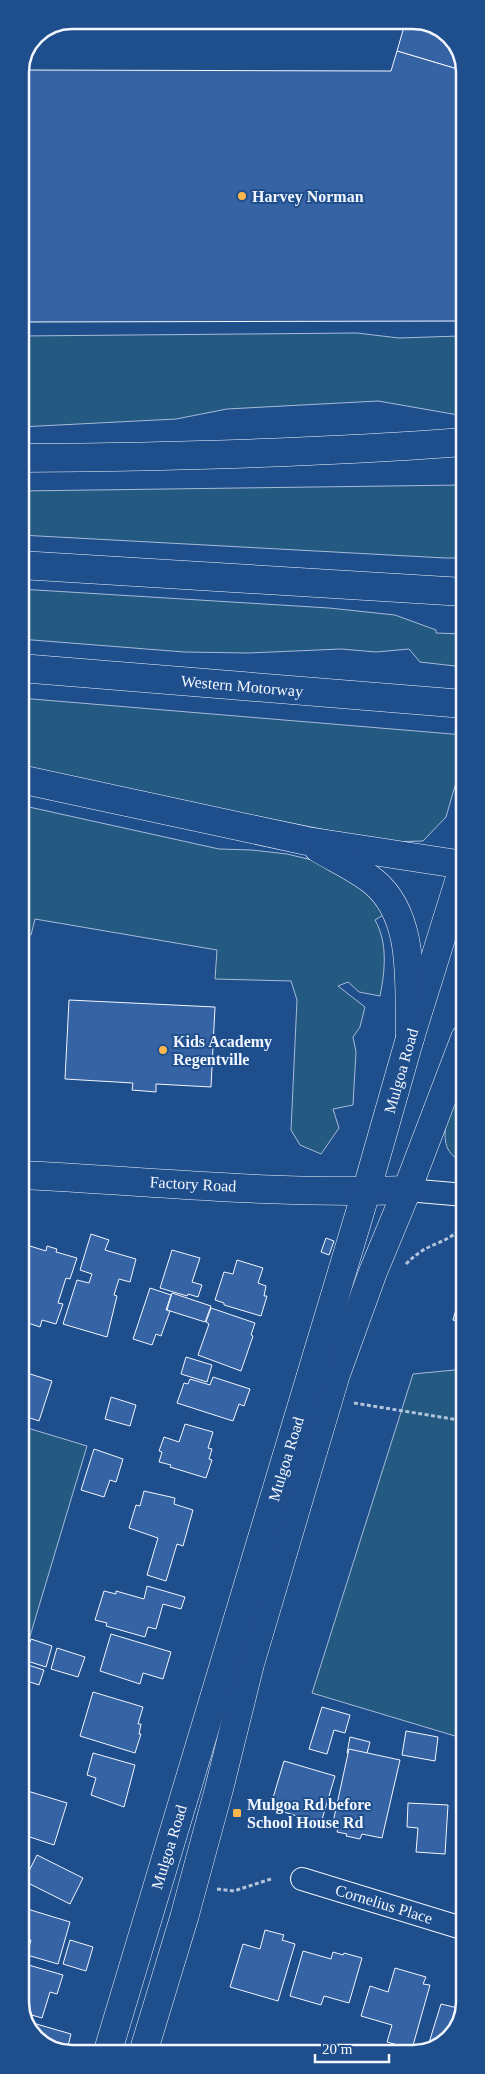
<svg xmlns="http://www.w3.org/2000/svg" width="485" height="2074" font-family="Georgia,serif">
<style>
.green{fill:#245a82;stroke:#a8bbd7}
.building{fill:#3563a3;stroke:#f2f6ff}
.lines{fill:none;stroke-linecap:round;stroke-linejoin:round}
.street-casing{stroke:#f2f6ff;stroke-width:24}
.secondary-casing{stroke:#f2f6ff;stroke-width:29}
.primary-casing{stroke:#f2f6ff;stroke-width:29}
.highway-casing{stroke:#f2f6ff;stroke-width:29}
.path{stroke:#b3c4dc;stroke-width:3;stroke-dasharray:4 2.5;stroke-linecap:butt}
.street{stroke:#1f4e8c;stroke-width:22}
.secondary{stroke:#1f4e8c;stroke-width:28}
.primary{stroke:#1f4e8c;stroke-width:28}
.highway{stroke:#1f4e8c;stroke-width:28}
.poi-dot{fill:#ffb74d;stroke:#1f4e8c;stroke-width:2}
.labels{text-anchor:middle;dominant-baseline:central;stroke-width:4;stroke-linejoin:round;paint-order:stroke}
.poi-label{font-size:16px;font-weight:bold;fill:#f2f6ff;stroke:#1f4e8c;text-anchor:start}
.street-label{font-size:16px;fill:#f2f6ff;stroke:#1f4e8c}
.rim{fill:none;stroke:#f2f6ff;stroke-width:2.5}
</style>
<rect width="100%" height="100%" fill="#1f4e8c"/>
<g class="green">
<polygon points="357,333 399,338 460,336 464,338 464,416 378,401 227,409 176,419 20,427 20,336"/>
<polygon points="461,485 464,488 464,558 445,558 20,535 20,491"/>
<polygon points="20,589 329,608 395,615 436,630 436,633 464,634 464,667 420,662 409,649 376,652 341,649 248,653 184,652 20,639"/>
<polygon points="20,698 464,735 464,755 446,817 423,841 386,842 20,769"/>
<path d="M20,805L219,849L252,850L287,854L312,860L350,875L385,914L375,920C388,943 385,971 380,996L359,992L348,982L338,986L365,1007L360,1027L353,1037L356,1052L353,1105L333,1109L339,1128L321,1154L300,1145L291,1130L297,1000L291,981L215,979L217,950L35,919L31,935L20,933Z"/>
<path d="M465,1072V1162C425,1150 456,1097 465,1072Z"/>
<polygon points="465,1369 465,1739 312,1693 413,1374"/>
<polygon points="21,1426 87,1446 22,1663 21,1662"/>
</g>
<g class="building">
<polygon points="406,20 420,20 450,35 464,62 464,71 397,51"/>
<polygon points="397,51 464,71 464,321 20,322 21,70 391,71"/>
<polygon points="69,1000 215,1007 211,1087 156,1084 156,1092 132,1090 133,1083 65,1079"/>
<polygon points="91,1234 109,1240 105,1250 136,1259 130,1282 119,1279 114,1295 117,1296 107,1337 63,1324 77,1280 89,1283 92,1274 80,1270"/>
<polygon points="326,1238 334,1241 329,1255 321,1252"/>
<polygon points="30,1246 46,1251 47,1246 57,1249 56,1252 77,1258 70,1279 66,1278 58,1303 63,1304 56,1324 42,1320 40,1327 22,1321 24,1314 21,1313 21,1276"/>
<polygon points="172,1250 200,1258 192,1282 202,1285 198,1297 188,1294 187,1296 160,1288"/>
<polygon points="237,1260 263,1268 258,1283 266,1286 264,1296 267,1296 261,1316 224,1305 224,1303 215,1300 224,1272 233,1274"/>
<polygon points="150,1288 171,1295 166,1310 170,1311 161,1336 156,1334 152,1345 133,1339"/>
<polygon points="462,1289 465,1290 465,1323 453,1320"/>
<polygon points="172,1293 211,1306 205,1322 167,1310"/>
<polygon points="211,1308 255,1323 251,1335 253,1336 241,1371 198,1355 209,1324 206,1322"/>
<polygon points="186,1357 212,1365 207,1382 181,1374"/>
<polygon points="21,1371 52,1381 39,1421 21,1415"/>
<polygon points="213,1377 250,1389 244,1406 239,1404 233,1421 177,1403 184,1383 188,1384 190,1379 210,1385"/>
<polygon points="111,1397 136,1405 130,1426 105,1419"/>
<polygon points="185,1424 213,1432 208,1448 212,1449 209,1459 212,1460 206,1478 170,1467 171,1465 159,1462 162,1452 159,1451 164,1437 179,1442"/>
<polygon points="94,1449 123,1459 116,1482 110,1480 104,1497 81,1490"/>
<polygon points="144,1491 175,1498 174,1504 193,1510 183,1546 177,1544 166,1581 147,1575 158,1538 129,1528 136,1505 140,1506"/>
<polygon points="147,1586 185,1597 181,1609 163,1604 156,1629 148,1627 145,1637 106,1626 107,1623 95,1620 104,1591 116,1594 116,1591 144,1599"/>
<polygon points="111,1634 171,1652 163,1679 143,1673 140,1684 100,1671"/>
<polygon points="31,1639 52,1646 46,1667 24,1660"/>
<polygon points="57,1648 85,1657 78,1677 51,1669"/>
<polygon points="25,1664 44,1670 39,1685 21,1679"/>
<polygon points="93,1692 143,1707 138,1724 141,1724 139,1734 141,1734 135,1753 80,1736"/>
<polygon points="322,1707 350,1715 345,1733 334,1730 327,1754 309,1749"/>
<polygon points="406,1731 438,1737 435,1761 402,1755"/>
<polygon points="350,1737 370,1742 366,1757 347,1753"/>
<polygon points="349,1749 400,1760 382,1838 362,1834 360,1839 346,1836 347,1834 337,1832 338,1828 332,1827"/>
<polygon points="93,1753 135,1765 124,1807 91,1795 96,1778 87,1775"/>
<polygon points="459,1758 465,1758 465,1784 459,1785"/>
<polygon points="284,1761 335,1776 321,1823 270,1808"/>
<polygon points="21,1789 67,1803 54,1845 21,1834"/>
<polygon points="408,1803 448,1805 445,1854 416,1852 418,1828 407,1827"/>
<polygon points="463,1813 465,1813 465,1855 462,1855"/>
<polygon points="37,1855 83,1878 70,1904 24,1881"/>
<polygon points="24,1908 70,1922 58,1964 27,1955 31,1940 21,1937 21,1918"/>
<polygon points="265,1930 284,1935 282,1940 295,1944 278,2001 230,1987 243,1944 260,1949"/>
<polygon points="70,1940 93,1947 86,1971 63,1964"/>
<polygon points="303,1951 331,1959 333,1952 343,1955 344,1953 362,1958 349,2003 324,1996 321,2005 290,1996"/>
<polygon points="25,1964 63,1975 57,1994 50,1992 42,2018 21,2012 21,1978"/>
<polygon points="395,1968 426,1977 423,1984 430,1985 412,2049 387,2042 392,2025 361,2016 370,1986 388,1992"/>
<polygon points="464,1989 465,2003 452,2036 433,2048 428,2046 441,2004 458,2008"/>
<polygon points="26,2021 71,2034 66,2054 37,2041"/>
<polygon points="224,2046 249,2053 222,2053"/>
</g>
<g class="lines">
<defs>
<g id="street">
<polyline points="407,1190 465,1195"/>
<polyline points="302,1879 465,1929"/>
</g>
<path id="secondary" d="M21,1175C149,1181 278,1195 407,1190"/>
<g id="primary">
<polyline points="143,2053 184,1918 219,1789 250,1664 336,1374 373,1272 407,1190 465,1038"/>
<polyline points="107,2054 366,1192 410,1038 464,865"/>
</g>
<g id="highway">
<path d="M20,458C168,457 316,453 464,442"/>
<polyline points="20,565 464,592"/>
<polyline points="20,668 464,704"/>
<polyline points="20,779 307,841 464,865"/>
<path d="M318,848C336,859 357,868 374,882C417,918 408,987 410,1038"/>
</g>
</defs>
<use href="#street" class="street-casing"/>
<use href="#secondary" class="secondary-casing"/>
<use href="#primary" class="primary-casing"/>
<use href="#highway" class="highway-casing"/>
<g class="path">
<polyline points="163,26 163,20"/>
<path d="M406,1264C412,1258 418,1253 425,1249C440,1241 460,1237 465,1219"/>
<polyline points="354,1403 465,1421"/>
<polyline points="217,1889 234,1891 271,1879"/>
</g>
<use href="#street" class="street"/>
<use href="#secondary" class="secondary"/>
<use href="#primary" class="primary"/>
<use href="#highway" class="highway"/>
</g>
<g class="poi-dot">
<circle cx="242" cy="196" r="5"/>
<circle cx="163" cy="1050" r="5"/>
<rect x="232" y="1808" width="10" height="10" rx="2.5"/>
</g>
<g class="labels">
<g class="poi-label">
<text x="252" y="196">Harvey Norman</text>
<text x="173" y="1041">Kids Academy<tspan x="173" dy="18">Regentville</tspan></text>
<text x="247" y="1804">Mulgoa Rd before<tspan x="247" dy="18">School House Rd</tspan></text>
</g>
<g class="street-label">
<text transform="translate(242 686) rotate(5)">Western Motorway</text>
<text transform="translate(401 1071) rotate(-74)">Mulgoa Road</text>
<text transform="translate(193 1184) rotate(3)">Factory Road</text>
<text transform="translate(286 1459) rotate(-73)">Mulgoa Road</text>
<text transform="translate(169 1847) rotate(-73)">Mulgoa Road</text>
<text transform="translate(384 1904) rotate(17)">Cornelius Place</text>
</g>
</g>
<path d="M0 0H485V2074H0ZM72 29H413A43 43 0 0 1 456 72V2002A43 43 0 0 1 413 2045H72A43 43 0 0 1 29 2002V72A43 43 0 0 1 72 29Z" fill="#1f4e8c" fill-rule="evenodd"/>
<path class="rim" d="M72 29H413A43 43 0 0 1 456 72V2002A43 43 0 0 1 413 2045H72A43 43 0 0 1 29 2002V72A43 43 0 0 1 72 29Z"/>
<path d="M315 2054v8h74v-8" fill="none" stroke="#f2f6ff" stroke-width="2.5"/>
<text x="322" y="2054" font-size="15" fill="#f2f6ff" stroke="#1f4e8c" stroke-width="4" paint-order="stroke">20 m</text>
</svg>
